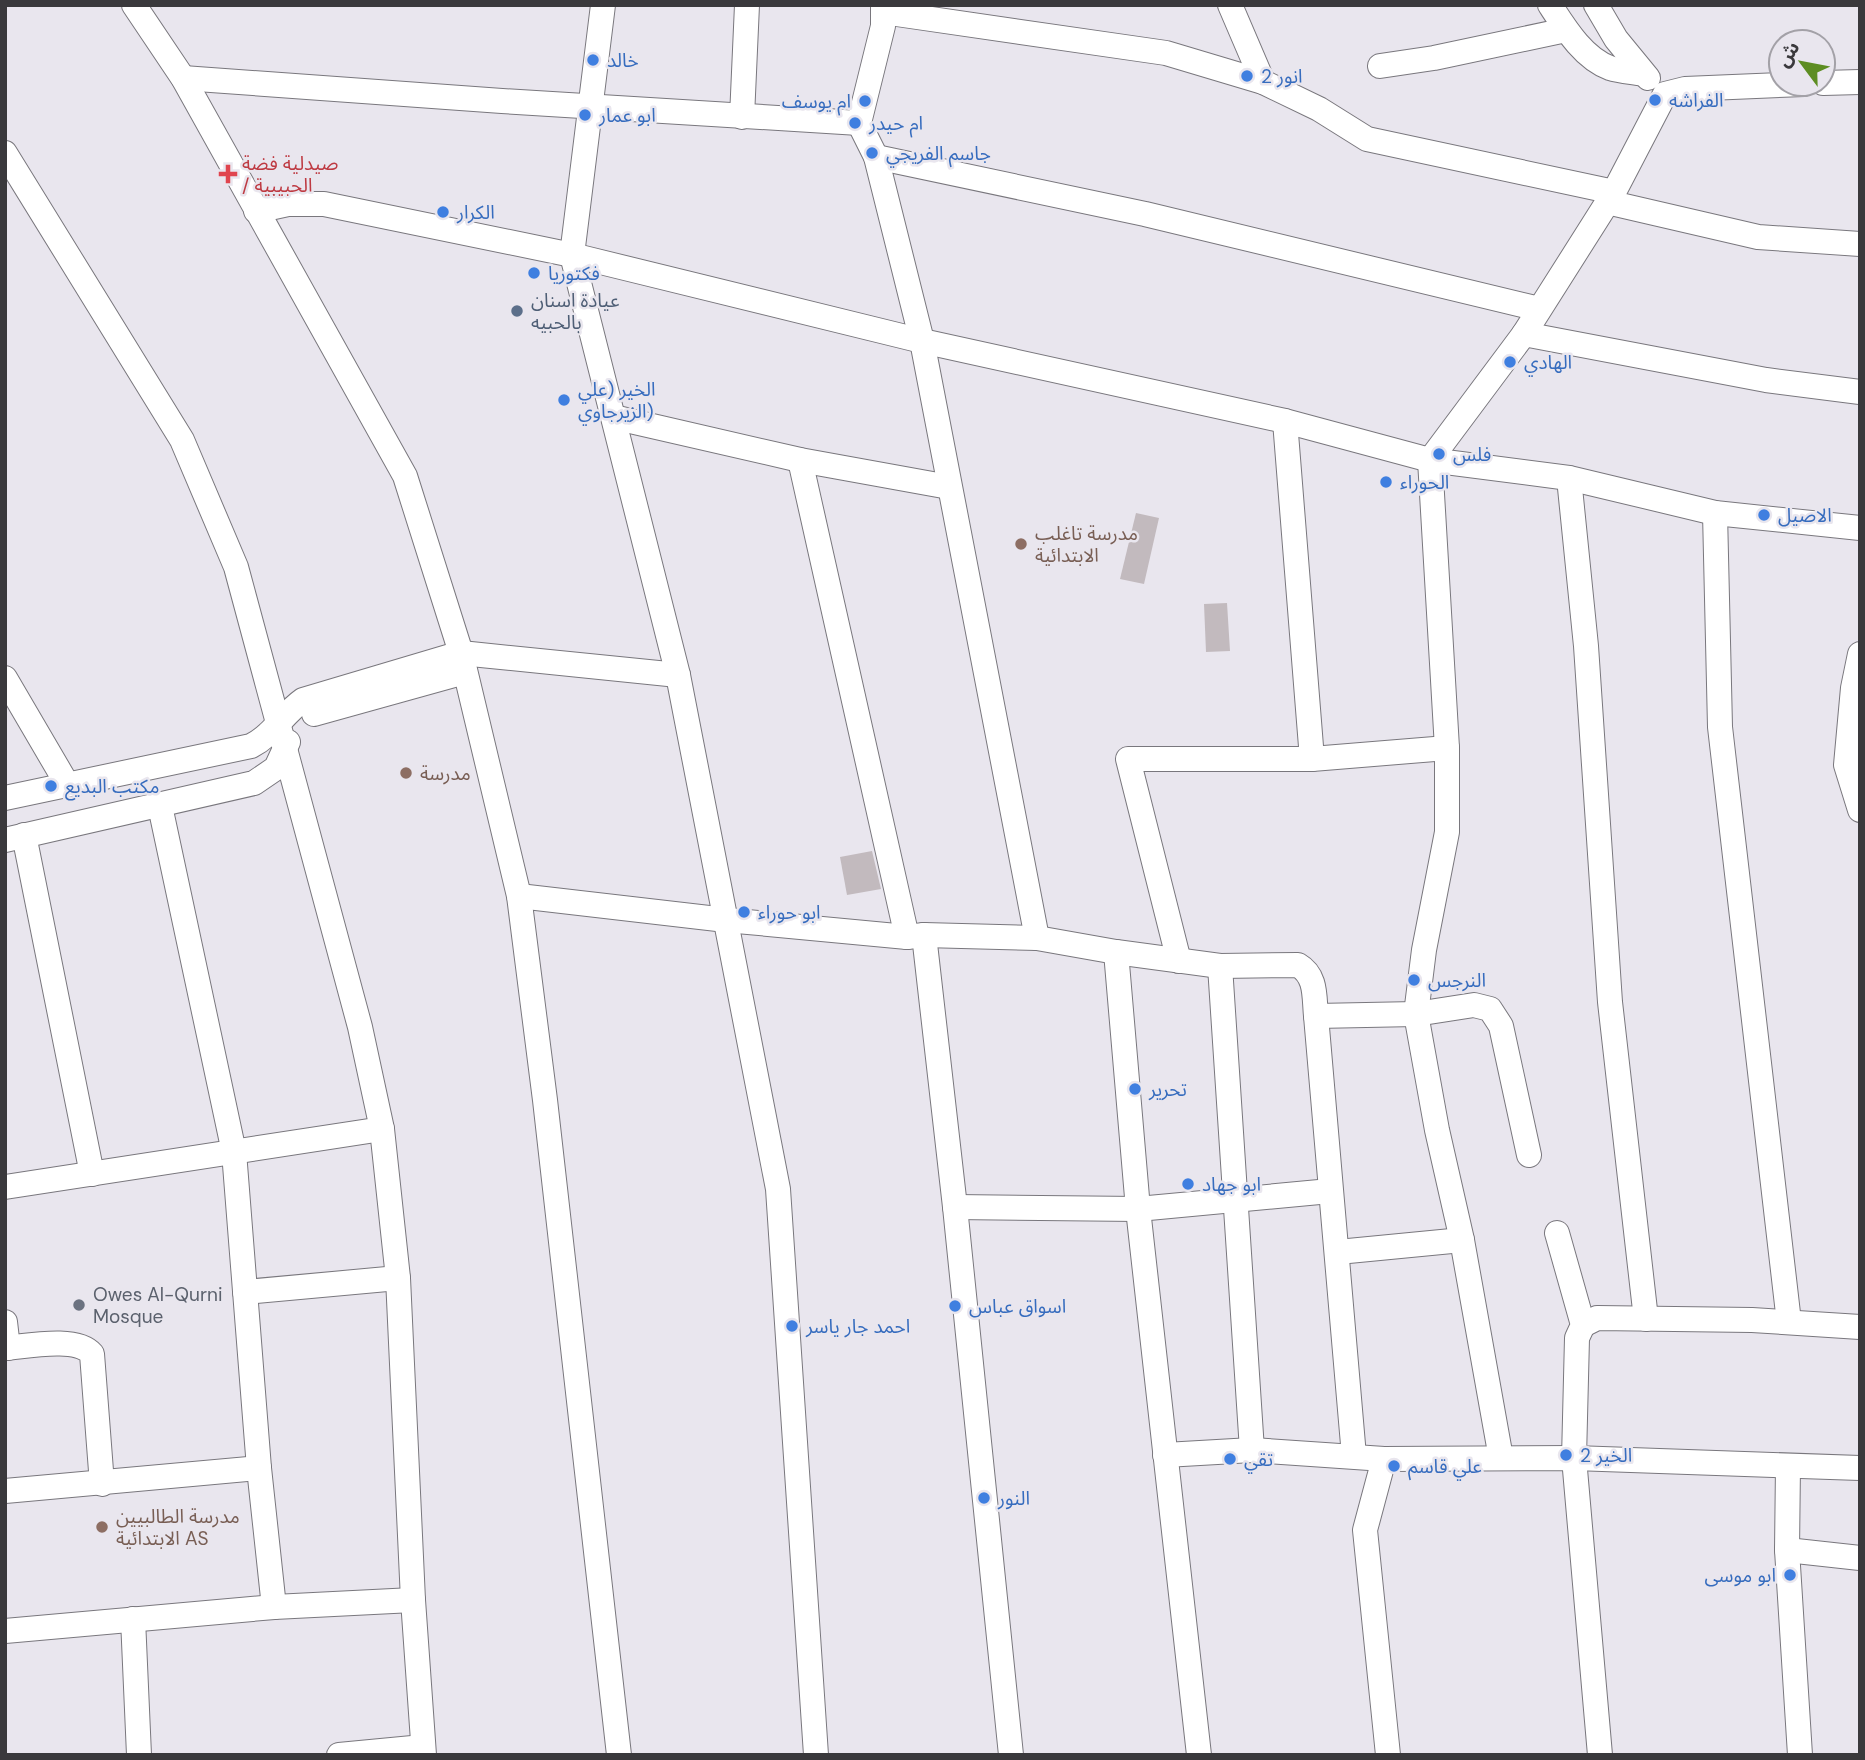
<svg xmlns="http://www.w3.org/2000/svg" width="1865" height="1760" font-family="'DM Sans','Noto Sans Arabic',sans-serif">
<style>
.building{fill:#c2babe}
.lines{fill:none;stroke-linecap:round;stroke-linejoin:round}
.minor-casing{stroke:#79777d;stroke-width:26}
.minor{stroke:#fff;stroke-width:24}
.shop-dot{fill:#3f7fe0;stroke:#e9e6ee;stroke-width:2.5}
.health-dot{fill:#e0444e;stroke:#e9e6ee;stroke-width:2.5}
.service-dot{fill:#5c6f8a;stroke:#e9e6ee;stroke-width:2.5}
.education-dot{fill:#8d6e63;stroke:#e9e6ee;stroke-width:2.5}
.worship-dot{fill:#6b7280;stroke:#e9e6ee;stroke-width:2.5}
.labels{text-anchor:middle;dominant-baseline:central;stroke-width:5;stroke-linejoin:round;paint-order:stroke}
.shop-label{font-size:19px;fill:#366cbe;stroke:#e9e6ee;text-anchor:start}
.health-label{font-size:19px;fill:#be3a42;stroke:#e9e6ee;text-anchor:start}
.service-label{font-size:19px;fill:#4e5e75;stroke:#e9e6ee;text-anchor:start}
.education-label{font-size:19px;fill:#785e54;stroke:#e9e6ee;text-anchor:start}
.worship-label{font-size:19px;fill:#5b616d;stroke:#e9e6ee;text-anchor:start}
</style>
<rect width="100%" height="100%" fill="#e9e6ee"/>
<g class="building">
<polygon points="1136,513 1159,518 1144,584 1120,579"/>
<polygon points="1227,603 1230,651 1206,652 1204,604"/>
<polygon points="872,851 881,889 847,895 840,857"/>
</g>
<g class="lines">
<defs>
<g id="minor">
<polyline points="134,5 183,78 405,476 461,653 519,896 545,1100 619,1755"/>
<polyline points="603,5 572,255 678,675 778,1189 816,1755"/>
<polyline points="883,5 883,26 859,123 876,157 922,341 1037,938"/>
<polyline points="1230,5 1263,82"/>
<path d="M1550,5C1565,28 1583,58 1610,68C1620,71 1632,72 1643,74"/>
<polyline points="1596,5 1616,39 1648,78"/>
<polyline points="883,12 1166,53 1263,82 1319,109 1367,139 1614,192"/>
<polyline points="1380,66 1434,58 1566,30"/>
<polyline points="183,78 502,101 859,123"/>
<polyline points="1823,83 1860,82"/>
<polyline points="742,117 747,5"/>
<polyline points="5,153 182,440 236,567 360,1027 382,1129 398,1278 413,1600 424,1755"/>
<polyline points="876,157 1145,214 1539,309"/>
<polyline points="1607,202 1758,237 1860,244"/>
<polyline points="256,211 288,204 324,204 572,255 922,341 1285,421 1430,460 1569,478 1715,513 1860,528"/>
<polyline points="1524,334 1766,380 1860,392"/>
<polyline points="613,417 800,460 949,487"/>
<polyline points="1285,421 1312,759"/>
<polyline points="800,460 907,937"/>
<polyline points="1569,478 1586,646 1610,1002 1646,1319"/>
<polyline points="1715,513 1720,727 1789,1322"/>
<polyline points="1860,654 1853,688 1846,765 1860,810"/>
<polyline points="5,678 67,784"/>
<polyline points="314,714 465,672"/>
<path d="M5,798L251,746C273,735 283,714 303,700L461,653L678,675"/>
<polyline points="160,806 234,1152 259,1468 274,1607"/>
<polyline points="24,835 92,1174"/>
<polyline points="5,840 254,783 276,768 288,742"/>
<path d="M519,896L726,920L907,937L924,935L1037,938L1116,952L1220,966L1298,965C1317,976 1314,997 1316,1016L1354,1456"/>
<polyline points="924,935 955,1207 1011,1755"/>
<polyline points="1116,952 1138,1209 1199,1755"/>
<polyline points="1179,961 1128,759 1312,759 1447,748"/>
<polyline points="1220,966 1252,1450"/>
<polyline points="1316,1016 1416,1014 1474,1005 1490,1009 1501,1026 1529,1155"/>
<polyline points="5,1187 382,1129"/>
<polyline points="955,1207 1138,1209 1330,1191"/>
<polyline points="1557,1233 1583,1325 1577,1338 1574,1458 1600,1755"/>
<polyline points="1338,1252 1462,1240"/>
<polyline points="245,1292 398,1278"/>
<polyline points="5,1322 8,1348"/>
<polyline points="1583,1325 1597,1318 1752,1320 1860,1327"/>
<path d="M5,1348C28,1346 77,1336 92,1354L102,1484"/>
<polyline points="1165,1455 1252,1450 1384,1459 1574,1458 1860,1468"/>
<polyline points="1501,1458 1462,1240 1437,1130 1416,1014 1424,950 1447,832 1447,748 1430,460 1524,334 1614,192 1665,94 1685,89 1804,84"/>
<polyline points="1384,1459 1365,1530 1388,1755"/>
<polyline points="1788,1466 1787,1550 1800,1755"/>
<polyline points="5,1491 259,1468"/>
<polyline points="1787,1550 1860,1558"/>
<polyline points="133,1619 139,1755"/>
<polyline points="5,1631 274,1607 413,1600"/>
<polyline points="339,1755 423,1747"/>
</g>
</defs>
<use href="#minor" class="minor-casing"/>
<use href="#minor" class="minor"/>
</g>
<g class="shop-dot">
<circle cx="593" cy="60" r="7"/>
<circle cx="1247" cy="76" r="7"/>
<circle cx="1655" cy="100" r="7"/>
<circle cx="865" cy="101" r="7"/>
<circle cx="585" cy="115" r="7"/>
<circle cx="855" cy="123" r="7"/>
<circle cx="872" cy="153" r="7"/>
<circle cx="443" cy="212" r="7"/>
<circle cx="534" cy="273" r="7"/>
<circle cx="1510" cy="362" r="7"/>
<circle cx="564" cy="400" r="7"/>
<circle cx="1439" cy="454" r="7"/>
<circle cx="1386" cy="482" r="7"/>
<circle cx="1764" cy="515" r="7"/>
<circle cx="51" cy="786" r="7"/>
<circle cx="744" cy="912" r="7"/>
<circle cx="1414" cy="980" r="7"/>
<circle cx="1135" cy="1089" r="7"/>
<circle cx="1188" cy="1184" r="7"/>
<circle cx="955" cy="1306" r="7"/>
<circle cx="792" cy="1326" r="7"/>
<circle cx="1566" cy="1455" r="7"/>
<circle cx="1230" cy="1459" r="7"/>
<circle cx="1394" cy="1466" r="7"/>
<circle cx="984" cy="1498" r="7"/>
<circle cx="1790" cy="1575" r="7"/>
</g>
<path class="health-dot" d="M224.5 163.5h7v7h7v7h-7v7h-7v-7h-7v-7h7z"/>
<circle class="service-dot" cx="517" cy="311" r="7"/>
<g class="education-dot">
<circle cx="1021" cy="544" r="7"/>
<circle cx="406" cy="773" r="7"/>
<circle cx="102" cy="1527" r="7"/>
</g>
<circle class="worship-dot" cx="79" cy="1305" r="7"/>
<g class="labels">
<g class="shop-label">
<text x="607" y="60">خالد</text>
<text x="1261" y="76">انور 2</text>
<text x="1669" y="100">الفراشه</text>
<text x="851" y="101" text-anchor="end">ام يوسف</text>
<text x="599" y="115">ابو عمار</text>
<text x="869" y="123">ام حيدر</text>
<text x="886" y="153">جاسم الفريجي</text>
<text x="457" y="212">الكرار</text>
<text x="548" y="273">فكتوريا</text>
<text x="1524" y="362">الهادي</text>
<text x="578" y="389">الخير (علي<tspan x="578" dy="22">الزيرجاوي)</tspan></text>
<text x="1453" y="454">فلس</text>
<text x="1400" y="482">الحوراء</text>
<text x="1778" y="515">الاصيل</text>
<text x="65" y="786">مكتب البديع</text>
<text x="758" y="912">ابو حوراء</text>
<text x="1428" y="980">النرجس</text>
<text x="1149" y="1089">تحرير</text>
<text x="1202" y="1184">ابو جهاد</text>
<text x="969" y="1306">اسواق عباس</text>
<text x="806" y="1326">احمد جار ياسر</text>
<text x="1580" y="1455">الخير 2</text>
<text x="1244" y="1459">تقي</text>
<text x="1408" y="1466">علي قاسم</text>
<text x="998" y="1498">النور</text>
<text x="1776" y="1575" text-anchor="end">ابو موسى</text>
</g>
<g class="health-label">
<text x="242" y="163">صيدلية فضة<tspan x="242" dy="22">/ الحبيبية</tspan></text>
</g>
<g class="service-label">
<text x="531" y="300">عيادة اسنان<tspan x="531" dy="22">بالحبيه</tspan></text>
</g>
<g class="education-label">
<text x="1035" y="533">مدرسة تاغلب<tspan x="1035" dy="22">الابتدائية</tspan></text>
<text x="420" y="773">مدرسة</text>
<text x="116" y="1516">مدرسة الطالبيين<tspan x="116" dy="22">الابتدائية AS</tspan></text>
</g>
<g class="worship-label">
<text x="93" y="1294">Owes Al-Qurni<tspan x="93" dy="22">Mosque</tspan></text>
</g>
</g>
<rect width="1865" height="1760" fill="none" stroke="#3a393c" stroke-width="14"/>
<g transform="translate(1802 63) rotate(302)"><circle r="33" fill="#e9e6ee" stroke="#a3a1a7" stroke-width="2"/>
<path d="M0-5L12 26L0 18L-12 26Z" fill="#5d8d22"/>
<text y="-10" font-size="19" font-weight="bold" text-anchor="middle" fill="#3a393c">ش</text>
</g>
</svg>
